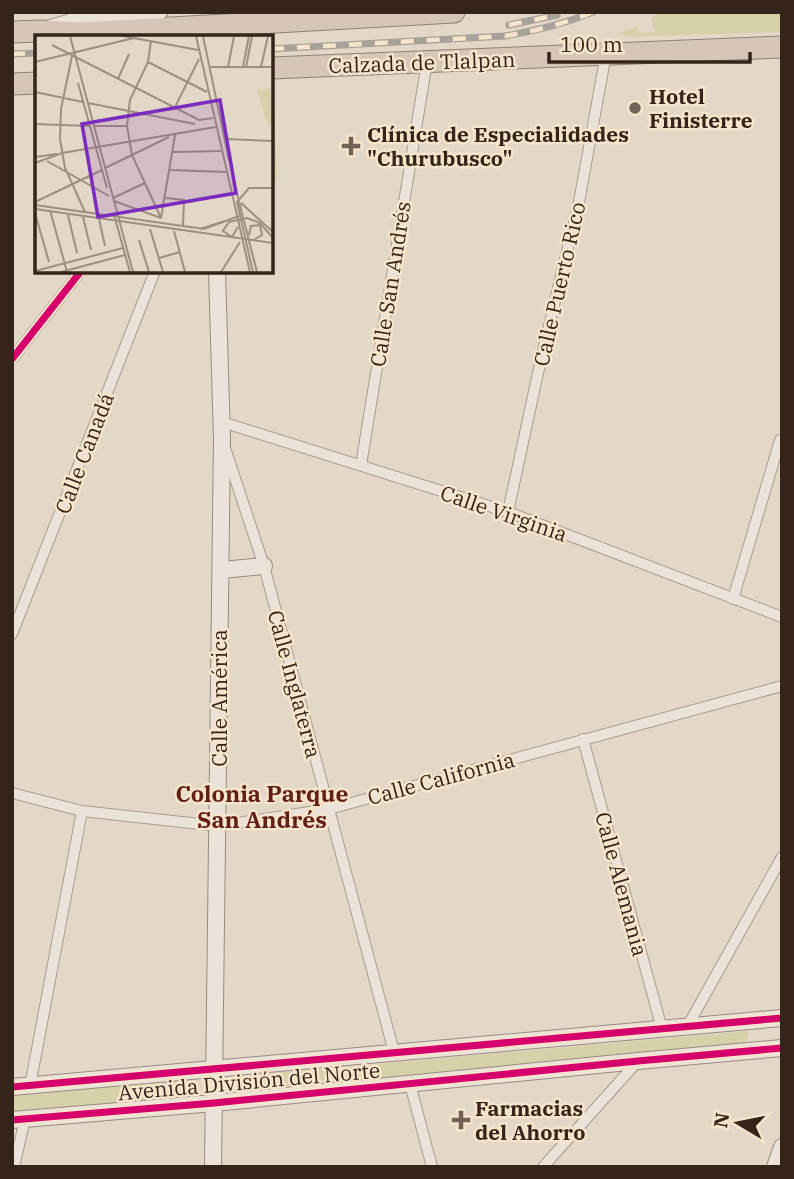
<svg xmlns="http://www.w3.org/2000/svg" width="794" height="1179" font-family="'IBM Plex Serif',serif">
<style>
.green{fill:#d6d1a9}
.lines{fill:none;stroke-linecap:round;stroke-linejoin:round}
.street-casing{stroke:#a79c91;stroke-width:12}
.secondary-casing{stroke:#978c81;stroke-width:18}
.highway-casing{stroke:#8d8278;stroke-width:23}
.street{stroke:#ebe3d9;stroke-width:10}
.secondary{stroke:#ebe3d9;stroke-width:16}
.highway{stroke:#d5c6b8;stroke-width:21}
.rail-casing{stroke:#a9a29a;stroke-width:7}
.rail{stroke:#f6e4cb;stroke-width:4.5;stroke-dasharray:13;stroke-linecap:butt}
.cycleway-casing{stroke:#f6e4cb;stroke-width:11}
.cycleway{stroke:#d6006c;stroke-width:7}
.poi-dot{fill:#716357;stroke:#f6e4cb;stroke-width:2.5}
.labels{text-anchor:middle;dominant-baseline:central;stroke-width:5;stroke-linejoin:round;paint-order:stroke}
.street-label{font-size:21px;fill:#34241a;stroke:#f6e4cb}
.poi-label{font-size:21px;font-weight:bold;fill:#34241a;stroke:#f6e4cb;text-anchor:start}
.neighbourhood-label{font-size:23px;font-weight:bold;fill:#621f19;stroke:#f6e4cb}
.inset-road{fill:none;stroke:#9d8f82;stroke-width:2}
.view{fill:#7b2cbf;fill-opacity:0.15;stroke:#7b2cbf;stroke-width:3.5}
.inset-edge{fill:none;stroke:#34241a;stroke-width:3.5}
</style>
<rect width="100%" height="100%" fill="#e3d7c7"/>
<g class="green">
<polygon points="661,12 782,12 782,32 627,37 619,33 637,26 639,33 655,32 651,18"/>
<polygon points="271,105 274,105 277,178 271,190"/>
<polygon points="749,1031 745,1043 244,1093 244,1076"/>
<polygon points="184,1077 181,1098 12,1111 12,1093"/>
</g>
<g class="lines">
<defs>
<g id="street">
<polyline points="12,359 81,271"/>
<polyline points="222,422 508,512 782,617"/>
<polyline points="225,448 264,566 394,1052"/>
<polyline points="361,465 427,62"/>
<polyline points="508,512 541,359 579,202 606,54"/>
<polyline points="733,599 780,440 782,441"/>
<polyline points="12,634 155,271"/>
<polyline points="583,739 662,1029"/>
<polyline points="12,793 82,811 218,826 329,809 782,686"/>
<polyline points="687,1027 782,857"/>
<polyline points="410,1084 432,1167"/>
<polyline points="30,1086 82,811"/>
<polyline points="14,1167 25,1119"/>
<polyline points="543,1167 638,1061"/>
</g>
<g id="secondary">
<polyline points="51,28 81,19 159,12"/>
<polyline points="221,570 264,566"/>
<polyline points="12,1087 782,1018"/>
<polyline points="12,1120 214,1103 638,1061 782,1048"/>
<polyline points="213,1167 222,439 217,271"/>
<polyline points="775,1167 782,1147"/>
</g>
<g id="highway">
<polyline points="12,32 40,31 81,33 454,12"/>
<polyline points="271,68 782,47"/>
<polyline points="12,84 37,83"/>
</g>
</defs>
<use href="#street" class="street-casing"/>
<use href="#secondary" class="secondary-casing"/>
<use href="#highway" class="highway-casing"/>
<use href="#street" class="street"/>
<use href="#secondary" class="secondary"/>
<use href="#highway" class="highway"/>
<defs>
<g id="rail">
<polyline points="509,25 557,15"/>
<path d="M271,49L505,36C535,31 564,24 593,12"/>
<polyline points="12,54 37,53"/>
</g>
</defs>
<use href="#rail" class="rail-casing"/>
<use href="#rail" class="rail"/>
<defs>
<g id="cycleway">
<polyline points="12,359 81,271"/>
<polyline points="12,1087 782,1018"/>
<polyline points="12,1120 214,1103 638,1061 782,1048"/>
</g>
</defs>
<use href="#cycleway" class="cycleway-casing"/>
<use href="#cycleway" class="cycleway"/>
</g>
<g class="poi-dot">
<circle cx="635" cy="108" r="7"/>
<path d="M347.5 135.5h7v7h7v7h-7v7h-7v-7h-7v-7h7z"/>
<path d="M457.5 1109.5h7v7h7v7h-7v7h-7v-7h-7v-7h7z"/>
</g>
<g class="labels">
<g class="street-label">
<text transform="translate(422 62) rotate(-2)">Calzada de Tlalpan</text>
<text transform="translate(390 284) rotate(-81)">Calle San Andrés</text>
<text transform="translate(559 284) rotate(-77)">Calle Puerto Rico</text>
<text transform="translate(84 453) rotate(-69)">Calle Canadá</text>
<text transform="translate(504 513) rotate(19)">Calle Virginia</text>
<text transform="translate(295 684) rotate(75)">Calle Inglaterra</text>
<text transform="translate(219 698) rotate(-90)">Calle América</text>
<text transform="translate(441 778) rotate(-15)">Calle California</text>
<text transform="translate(622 884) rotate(75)">Calle Alemania</text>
<text transform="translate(249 1081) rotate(-5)">Avenida División del Norte</text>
</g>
<g class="poi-label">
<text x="649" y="96">Hotel<tspan x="649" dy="24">Finisterre</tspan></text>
<text x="367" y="134">Clínica de Especialidades<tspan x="367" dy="24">"Churubusco"</tspan></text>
<text x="475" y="1108">Farmacias<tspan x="475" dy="24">del Ahorro</tspan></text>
</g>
<g class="neighbourhood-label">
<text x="262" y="793">Colonia Parque<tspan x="262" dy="26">San Andrés</tspan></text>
</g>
</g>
<g transform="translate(35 35)">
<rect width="238" height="238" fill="#e3d7c7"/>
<path d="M238,53V91H233L222,55Z" fill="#d6d1a9"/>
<path class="inset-road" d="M35,1L98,237M88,1L163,15M161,1L215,237M168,1L194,125M116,6L113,27L95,65L92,91L97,120L126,183M17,10L164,85L178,83M37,21L26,74L25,104L30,133L50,177M0,27L99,3M113,27L172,57M174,32H238M193,32L199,1M208,32L214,1M211,32L217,1M226,32L233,1M83,44L94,19M43,48L72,153M0,57L48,67M53,68L160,89M140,72L164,24M0,89L54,91M59,91H92M191,104L238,106M138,117L186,116M0,122L22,119M12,126L74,161M0,128L27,118L181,92M70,133L134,102M135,135L191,137M202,159L222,237M78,163L110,148M130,163L149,165L148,191M79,166L126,183M0,167L67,135M206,168L238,197M0,170L169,194L204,181M0,174L238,208M15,175L32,237M0,178L14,227M33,180L42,218M79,180L95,237M48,182L56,215M126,183L140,100M64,184L70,211M203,192L197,202L188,196L194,187L212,183L225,188L238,203M115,194L128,237M165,194L190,186M139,196L150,237M214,200L216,191L225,190L227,200L220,204M104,205L114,237M124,223L145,217M0,236L88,213M26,237L90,220M186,237L205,207M218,237L202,167L214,153H238"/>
<path class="view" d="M185,65L201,158L63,182L47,89Z"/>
<rect width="238" height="238" class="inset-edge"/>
</g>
<rect width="794" height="1179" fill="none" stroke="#34241a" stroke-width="28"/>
<g transform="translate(738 1123) rotate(280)" stroke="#f6e4cb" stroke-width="5" paint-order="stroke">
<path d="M0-5L12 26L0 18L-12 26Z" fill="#34241a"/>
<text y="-10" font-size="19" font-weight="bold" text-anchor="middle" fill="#34241a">N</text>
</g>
<path d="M549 52v10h201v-10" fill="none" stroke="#34241a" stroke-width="3.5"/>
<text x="560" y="52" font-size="21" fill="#34241a" stroke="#f6e4cb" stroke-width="5" paint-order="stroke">100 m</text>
</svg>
